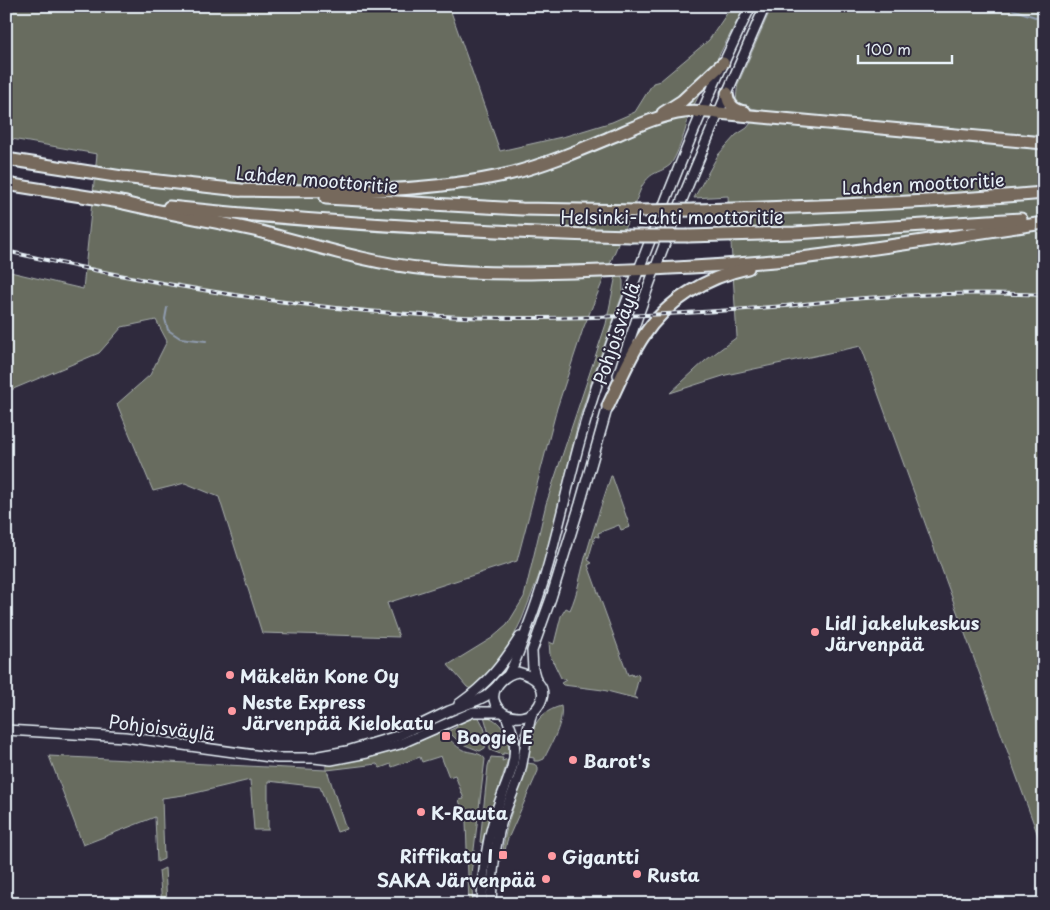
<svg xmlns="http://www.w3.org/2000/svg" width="1050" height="910" font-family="'Playpen Sans',sans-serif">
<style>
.green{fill:#676c5f;stroke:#a8aeac}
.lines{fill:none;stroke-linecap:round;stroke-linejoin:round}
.stream{stroke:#909caf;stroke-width:2}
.secondary-casing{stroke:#e8f1f8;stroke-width:12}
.highway-casing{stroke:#e8f1f8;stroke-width:15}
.secondary{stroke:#2f2a3d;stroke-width:9}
.highway{stroke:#76695c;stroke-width:11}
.rail-casing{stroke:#e8f1f8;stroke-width:4}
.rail{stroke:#2f2a3d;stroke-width:2;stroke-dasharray:5.5;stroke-linecap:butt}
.highway-bridge-casing{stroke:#e8f1f8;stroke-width:15;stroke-linecap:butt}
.highway-bridge{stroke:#76695c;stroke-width:11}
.poi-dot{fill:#ff9aa2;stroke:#2f2a3d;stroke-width:2}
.labels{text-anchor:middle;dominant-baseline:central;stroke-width:4;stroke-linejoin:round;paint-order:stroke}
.street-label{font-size:18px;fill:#e8f1f8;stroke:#2f2a3d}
.poi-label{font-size:18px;font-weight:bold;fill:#e8f1f8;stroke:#2f2a3d;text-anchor:start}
</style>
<rect width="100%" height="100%" fill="#2f2a3d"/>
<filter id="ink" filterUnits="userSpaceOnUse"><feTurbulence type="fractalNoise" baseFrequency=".02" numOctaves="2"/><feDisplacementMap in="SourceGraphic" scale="10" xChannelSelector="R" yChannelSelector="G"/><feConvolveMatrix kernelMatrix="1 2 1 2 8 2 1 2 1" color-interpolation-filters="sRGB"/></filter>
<g filter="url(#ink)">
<g class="green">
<path d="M6,6H449L500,151L566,136L612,122L635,112L653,83L660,81L709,40L732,6H745L715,63L688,117C688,126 676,159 670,165C659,174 652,170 642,186L583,329L557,408L517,561L387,603L399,637L262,633L219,497L185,483L153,491L117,404L150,375L167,341L156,320L122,327L99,353L6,392V271L83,289L97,154L6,138Z"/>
<path d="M772,6H1044V852L861,346L726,375L670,393L706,360L737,337L728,196L694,198L718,155L736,135L747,128L761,110C740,105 733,111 738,84Z"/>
<polygon points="616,275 621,276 623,281 623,293 594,374 578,423 545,560 522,619 505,654 471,689 467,687 448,665 492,638 507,625 524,597 546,504 606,324"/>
<path d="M611,476H612L630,527L621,530L619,525L598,533L599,537L595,536L588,560L592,563L588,565L628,675L632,674L633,676L638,674L639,677L634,696L638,699L603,690L563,685L561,683L566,680L561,678L550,655L549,642L554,644L561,616L566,608L570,610C578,592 580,576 585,558C593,530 602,503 611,476Z"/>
<path d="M561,706C564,723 551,744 544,759L539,761H534V758L528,757C531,732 533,714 561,706Z"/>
<path d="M478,716C484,726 489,737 485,748L480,751L460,743L448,731L457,727L456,724Z"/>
<path d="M484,716C502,719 509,737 509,754L503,753V755L490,750L489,734Z"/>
<path d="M439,733L440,735L445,733C450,740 455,746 463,750C470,753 481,752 485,759L471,874L473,904H469L466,822L459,800L464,799L455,775L449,777L441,756L422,762L420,757L392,767L391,764L380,768L377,764L327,770L346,829L337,832L320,787L268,781V830H254L250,780L191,794L162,798L164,859L157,862L155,817L83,845L49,756L326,770V763L347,761L394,751Z"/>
<polygon points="491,757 503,758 502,761 508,759 482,843 480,842 488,766"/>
<path d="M527,763L534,764L538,767V771L507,841L505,851H503C505,820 521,793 527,763Z"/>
<polygon points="165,868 167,904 162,904 159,871"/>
</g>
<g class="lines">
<g class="stream">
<polyline points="1003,6 1044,20"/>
<polyline points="167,308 165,319 168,330 180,338 206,341"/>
</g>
<defs>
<g id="secondary">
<path d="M618,375C658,249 712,127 765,6"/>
<path d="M518,672C534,676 550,687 539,705C522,733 476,707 501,681C506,676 511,673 518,672Z"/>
<path d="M508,675C517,660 522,643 528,626C552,565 563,501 581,437C601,366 628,297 655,228C684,152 715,78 751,6"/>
<polyline points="536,680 533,669 532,651 551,598 580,504 609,402"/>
<path d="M459,704C488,683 501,667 520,637"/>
<polyline points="6,730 125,737 277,758 314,758 331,760 367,753 400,744 473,712 501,712"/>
<polyline points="319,756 347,751 397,736 449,711 478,700 486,696 496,687"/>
<path d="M482,904C482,874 486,845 495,816C501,792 518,767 514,741C513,732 509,724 506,715"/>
<path d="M491,904C492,877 494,850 501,824C506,806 515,790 520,773C525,753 526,733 532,713"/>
</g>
<g id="highway">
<path d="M727,93C728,104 733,110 745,112"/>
<polyline points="663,113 682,101 723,63"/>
<polyline points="6,159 122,177 240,190"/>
<polyline points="6,184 126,203"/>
<path d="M234,190C329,191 420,195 513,173C548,164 582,149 616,135C637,126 660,115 684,112C694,110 707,112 718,113L1044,143"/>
<polyline points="326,198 522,209 638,211"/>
<path d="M120,202C166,214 212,220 258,231C313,245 371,264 427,269C485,275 543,273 601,271C665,269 729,266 793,259C877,249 960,235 1044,223"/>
<path d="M169,207C323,223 477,232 631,236"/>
<path d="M694,210C811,207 927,203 1044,193"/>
<polyline points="688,236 795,233 1021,219"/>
<path d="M608,406C619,383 629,358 643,337C666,301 707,277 748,268"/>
</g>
</defs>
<use href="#secondary" class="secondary-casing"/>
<use href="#highway" class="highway-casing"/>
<use href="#secondary" class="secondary"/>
<use href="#highway" class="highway"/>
<defs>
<path id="rail" d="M6,251C181,291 361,320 541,318C618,317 695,313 772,307C803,305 834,300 865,298C924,294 985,292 1044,295"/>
</defs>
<use href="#rail" class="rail-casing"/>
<use href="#rail" class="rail"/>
<defs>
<g id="highway-bridge">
<polyline points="638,211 694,210"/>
<polyline points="631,236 688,236"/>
</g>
</defs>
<use href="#highway-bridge" class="highway-bridge-casing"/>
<use href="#highway-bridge" class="highway-bridge"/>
</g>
</g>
<g class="poi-dot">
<circle cx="815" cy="632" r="5"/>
<circle cx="230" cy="675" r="5"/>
<circle cx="232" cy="711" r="5"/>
<rect x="441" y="731" width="10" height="10" rx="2.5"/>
<circle cx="573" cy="760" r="5"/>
<circle cx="421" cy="812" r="5"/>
<rect x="498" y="850" width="10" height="10" rx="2.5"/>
<circle cx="552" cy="856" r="5"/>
<circle cx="637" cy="874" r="5"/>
<circle cx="546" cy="879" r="5"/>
</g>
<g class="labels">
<g class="street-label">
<text transform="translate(317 179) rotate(5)">Lahden moottoritie</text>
<text transform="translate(923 183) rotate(-3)">Lahden moottoritie</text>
<text x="672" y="216">Helsinki-Lahti moottoritie</text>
<text transform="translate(616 333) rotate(-71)">Pohjoisväylä</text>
<text transform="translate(162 727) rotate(7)">Pohjoisväylä</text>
</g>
<g class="poi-label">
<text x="825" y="622">Lidl jakelukeskus<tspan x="825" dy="21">Järvenpää</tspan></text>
<text x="240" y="675">Mäkelän Kone Oy</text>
<text x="242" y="701">Neste Express<tspan x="242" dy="21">Järvenpää Kielokatu</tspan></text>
<text x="456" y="736">Boogie E</text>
<text x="583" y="760">Barot's</text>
<text x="431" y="812">K-Rauta</text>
<text x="493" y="855" text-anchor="end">Riffikatu I</text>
<text x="562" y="856">Gigantti</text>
<text x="647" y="874">Rusta</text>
<text x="536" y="879" text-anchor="end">SAKA Järvenpää</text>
</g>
</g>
<rect width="1050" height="910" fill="none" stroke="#2f2a3d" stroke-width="25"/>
<rect x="12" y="12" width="1025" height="885" fill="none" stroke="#e8f1f8" stroke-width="2" filter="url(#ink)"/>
<path d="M858 55v8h94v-8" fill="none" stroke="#e8f1f8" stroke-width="2.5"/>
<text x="865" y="55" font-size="15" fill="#e8f1f8" stroke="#2f2a3d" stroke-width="4" paint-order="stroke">100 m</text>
</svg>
